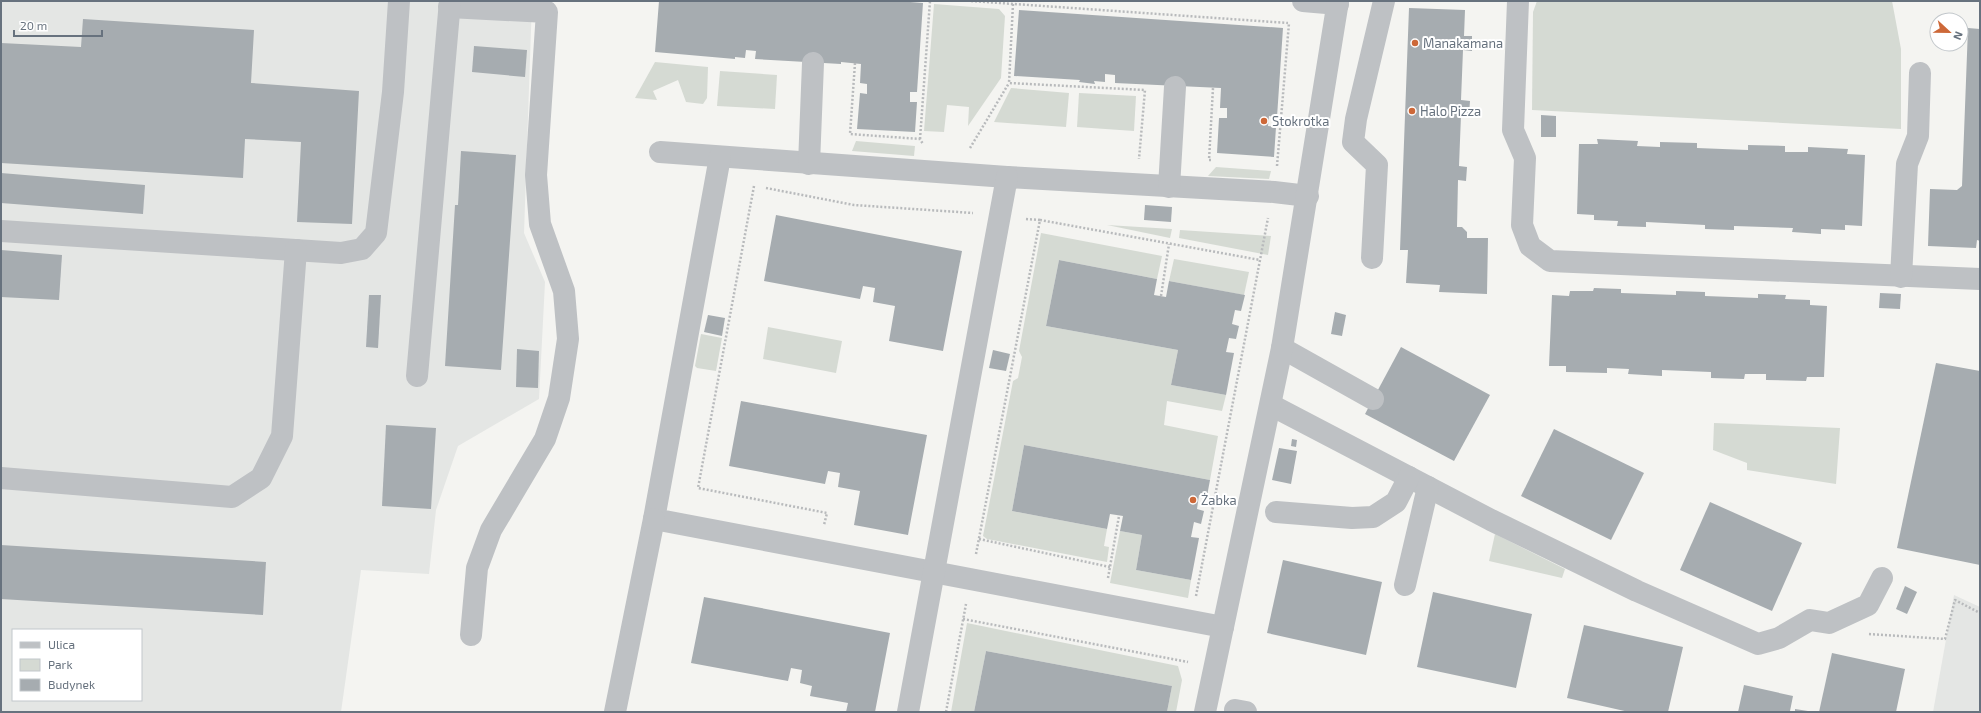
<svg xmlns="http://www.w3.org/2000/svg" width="1981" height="713" font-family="'Exo 2',sans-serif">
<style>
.built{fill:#e4e6e4;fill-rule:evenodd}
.green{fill:#d5dad3}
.building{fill:#a6acb0}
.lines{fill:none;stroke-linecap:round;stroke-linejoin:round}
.path{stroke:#b8babc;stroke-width:2.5;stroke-dasharray:2 2;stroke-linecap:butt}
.minor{stroke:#bec1c4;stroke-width:22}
.poi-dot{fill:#cd6838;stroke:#fff;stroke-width:1.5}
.labels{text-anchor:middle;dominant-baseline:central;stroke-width:4;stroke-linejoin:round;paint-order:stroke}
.poi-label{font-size:13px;fill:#67727e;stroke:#fff;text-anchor:start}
</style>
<rect width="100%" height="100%" fill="#f4f4f1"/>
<g class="built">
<path d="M1,1H532L524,233L545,282L539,399L458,446L436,510L429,574L361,570L341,712H1ZM13,630H141V700H13Z"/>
<polygon points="1954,595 1980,607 1980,712 1933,712"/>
</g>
<g class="green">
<polygon points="1537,1 1892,1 1901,49 1901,129 1532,110 1533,12"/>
<polygon points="934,4 999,9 1005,16 1001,78 968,126 969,107 947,105 944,132 924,131"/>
<polygon points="655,62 708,67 707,98 703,104 686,102 678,80 653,91 657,100 635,98"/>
<polygon points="720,71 777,75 775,109 717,106"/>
<polygon points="1011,88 1069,93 1066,127 994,122"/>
<polygon points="1079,93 1136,96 1134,131 1077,127"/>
<polygon points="856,141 915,146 914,156 852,151"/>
<polygon points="1216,167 1271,171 1269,179 1208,176"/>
<polygon points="1107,225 1172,229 1170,238"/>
<polygon points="1180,230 1271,236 1268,255 1179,238"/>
<polygon points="1041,233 1162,256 1157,279 1059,260 1046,326 1178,350 1171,385 1226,395 1222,411 1167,401 1164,425 1218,436 1210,480 1024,445 1012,511 1107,529 1104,546 1109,547 1107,562 987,539 983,536 1013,381 1018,378 1022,357 1019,351"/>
<polygon points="1174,259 1249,272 1244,295 1169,281"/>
<polygon points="768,327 842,341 836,373 763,359"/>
<polygon points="701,334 722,338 716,371 697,368 695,366"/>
<polygon points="1714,423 1840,428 1836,484 1747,470 1747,463 1713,450"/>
<polygon points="1120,531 1142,535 1136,570 1191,580 1188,598 1110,583"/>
<polygon points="1495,534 1565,569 1562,578 1489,561"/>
<polygon points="967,623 1178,666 1182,680 1176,712 1167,712 1172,686 986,651 974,712 951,712"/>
</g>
<g class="building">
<polygon points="659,1 898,1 923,3 917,92 910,92 910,102 917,102 915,132 857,129 860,93 867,94 867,84 860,83 861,64 841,62 841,64 755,59 756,51 746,50 745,58 735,57 735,59 655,52"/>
<polygon points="1409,8 1465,10 1464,36 1472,36 1472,51 1463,50 1461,100 1470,101 1469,115 1461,115 1459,166 1467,167 1466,181 1458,180 1457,227 1462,227 1467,232 1467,238 1488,238 1487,294 1439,292 1440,285 1406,283 1408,250 1400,250"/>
<polygon points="1019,10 1283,28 1277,117 1269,116 1268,126 1276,127 1274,157 1217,153 1219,118 1227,118 1227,108 1220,108 1221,88 1115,83 1115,75 1105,74 1105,82 1094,81 1095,84 1079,82 1080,80 1014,76"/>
<polygon points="83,19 254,30 251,83 359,91 352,224 297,222 301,142 245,139 243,178 1,163 1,43 81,47"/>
<polygon points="1968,28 1980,29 1980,241 1977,240 1976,248 1928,246 1930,189 1957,190 1962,186"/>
<polygon points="474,46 527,50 525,77 472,72"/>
<polygon points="1541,115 1556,116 1556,137 1541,137"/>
<polygon points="1597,139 1638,141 1637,146 1660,147 1660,142 1697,143 1697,148 1748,150 1748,145 1785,146 1785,152 1808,152 1808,147 1848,149 1847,154 1865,155 1862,226 1845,225 1845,230 1821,229 1821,234 1792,232 1793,228 1734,226 1734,230 1705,229 1705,225 1646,222 1646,227 1617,226 1618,221 1594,220 1594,215 1577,214 1579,144 1598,144"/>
<polygon points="461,151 516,155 501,370 445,366 455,205 458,205"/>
<polygon points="1,173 145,185 143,214 1,203"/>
<polygon points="1145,205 1172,207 1171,222 1144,220"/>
<polygon points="776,215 962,251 943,351 889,341 895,306 873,302 875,288 863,286 860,299 764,281"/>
<polygon points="1,250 62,255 59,300 1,297"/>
<polygon points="1059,260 1157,279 1154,295 1166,297 1169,281 1245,295 1241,311 1235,310 1232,324 1239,326 1236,339 1229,338 1226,352 1234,353 1226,395 1171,385 1178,350 1046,326"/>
<polygon points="1594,288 1621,289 1621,293 1676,295 1676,291 1705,292 1705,296 1758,298 1758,294 1786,295 1785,299 1810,300 1810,305 1827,306 1824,377 1807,377 1806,381 1766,380 1766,374 1745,374 1744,379 1711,378 1711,372 1662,370 1662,376 1628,374 1629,369 1607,368 1607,373 1566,372 1566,366 1549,366 1552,295 1569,296 1570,291 1593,291"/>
<polygon points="1880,293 1901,294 1900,309 1879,308"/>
<polygon points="369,295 381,295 378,348 366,347"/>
<polygon points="1335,312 1346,315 1342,336 1331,334"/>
<polygon points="708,315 725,318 722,336 704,332"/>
<polygon points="1401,347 1490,395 1454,461 1365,414"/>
<polygon points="517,349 539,351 538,388 516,387"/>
<polygon points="993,350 1010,354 1006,371 989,368"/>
<polygon points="1936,363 1980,371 1980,565 1897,548"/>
<polygon points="741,401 927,435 908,535 854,525 860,491 838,487 840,473 828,471 825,484 729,466"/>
<polygon points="386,425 436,428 431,509 382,506"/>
<polygon points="1554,429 1644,473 1611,540 1521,496"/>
<polygon points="1292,439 1297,440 1296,447 1291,446"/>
<polygon points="1024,445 1210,480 1207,496 1199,495 1197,509 1204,511 1201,524 1194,522 1191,537 1199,538 1191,580 1136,570 1142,535 1120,531 1123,516 1110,514 1107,529 1012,511"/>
<polygon points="1279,448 1297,451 1291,484 1272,480"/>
<polygon points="1710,502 1802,543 1772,611 1680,570"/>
<polygon points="1,545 266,562 263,615 1,599"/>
<polygon points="1283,560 1382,582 1366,655 1267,633"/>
<polygon points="1905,586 1917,592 1907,614 1896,609"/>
<polygon points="1433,592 1532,614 1516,688 1417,667"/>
<polygon points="704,597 890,633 875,712 846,712 848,703 810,696 812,686 800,683 802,670 791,668 788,681 691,663"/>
<polygon points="1584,625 1683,647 1668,712 1629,712 1567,698"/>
<polygon points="986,651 1172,686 1167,712 974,712"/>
<polygon points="1832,653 1905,669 1896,712 1819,712"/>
<polygon points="1744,685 1793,696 1790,711 1794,712 1738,712"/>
<polygon points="1795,709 1808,711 1808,712 1795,712"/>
</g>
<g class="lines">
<g class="path">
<polyline points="971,1 1288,23"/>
<polyline points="1013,4 1009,83 1145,90 1139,159"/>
<polyline points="855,63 850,134 920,139 923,144"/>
<polyline points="920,139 930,1"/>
<polyline points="970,148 1009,83"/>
<polyline points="1211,160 1209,160 1213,88"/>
<polyline points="1277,166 1289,23"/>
<polyline points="754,186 698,488 827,513 824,525"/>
<polyline points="766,188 854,205 973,213"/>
<polyline points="1026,219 1040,220"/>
<polyline points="1161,296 1169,244"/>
<polyline points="979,539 1110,567"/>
<polyline points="976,554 1040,220 1260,260"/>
<polyline points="1108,578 1119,516"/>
<polyline points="1196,596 1268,218"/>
<polyline points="963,619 1188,662"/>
<polyline points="1869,634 1945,639 1955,600 1980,613"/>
<polyline points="946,712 966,604"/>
</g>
<g class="minor">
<polyline points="1303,1 1338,4"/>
<polyline points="1518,1 1513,130 1525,158 1522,225 1530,246 1550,261 1980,279"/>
<polyline points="449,7 547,12 536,175 540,224 564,291 568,339 559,398 545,439 491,530 477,568 471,635"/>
<polyline points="660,152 1007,177 1274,192 1308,196"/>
<polyline points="720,157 654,519 1223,627"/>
<polyline points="809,164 813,63"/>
<polyline points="1169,187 1175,87"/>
<polyline points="1,231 341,253 362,249 376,233 393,92 399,1"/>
<polyline points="1372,258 1377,165 1353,142 1356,119 1384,1"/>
<polyline points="1901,277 1907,164 1918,136 1920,73"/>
<polyline points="1282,348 1373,399"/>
<polyline points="417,376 450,1"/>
<polyline points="1271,405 1491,520 1637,591 1758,644 1779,638 1810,620 1829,623 1868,605 1882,578"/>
<polyline points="1,478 232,497 261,478 282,436 296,250"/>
<polyline points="1276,512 1352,518 1373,517 1396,502 1409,477"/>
<polyline points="1405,585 1428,487"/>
<polyline points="615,712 654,519"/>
<polyline points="908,712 1007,177"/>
<polyline points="1205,712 1282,348 1338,1"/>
<polyline points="1235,712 1235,710 1246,712"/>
</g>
</g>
<g class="poi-dot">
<circle cx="1415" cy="43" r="4"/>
<circle cx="1412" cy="111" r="4"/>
<circle cx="1264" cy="121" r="4"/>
<circle cx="1193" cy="500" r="4"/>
</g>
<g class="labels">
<g class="poi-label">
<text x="1423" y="43">Manakamana</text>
<text x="1420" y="111">Halo Pizza</text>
<text x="1272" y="121">Stokrotka</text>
<text x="1201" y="500">Żabka</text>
</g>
</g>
<rect width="1981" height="713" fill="none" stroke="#67727e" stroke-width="4"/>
<rect x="12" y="629" width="130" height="72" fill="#ffffff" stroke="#c2c7cb"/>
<rect x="20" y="642" width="20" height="6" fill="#bec1c4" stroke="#c2c7cb"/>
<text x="48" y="649" font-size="12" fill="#67727e">Ulica</text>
<rect x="20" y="659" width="20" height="12" fill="#d5dad3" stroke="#c2c7cb"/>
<text x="48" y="669" font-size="12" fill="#67727e">Park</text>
<rect x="20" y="679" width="20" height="12" fill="#a6acb0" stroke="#c2c7cb"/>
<text x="48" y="689" font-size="12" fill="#67727e">Budynek</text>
<g transform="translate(1949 32) rotate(112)"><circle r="19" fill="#ffffff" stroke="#c2c7cb"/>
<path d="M0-3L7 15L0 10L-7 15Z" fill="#cd6838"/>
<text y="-6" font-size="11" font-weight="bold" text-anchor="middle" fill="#67727e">N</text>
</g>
<path d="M14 30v6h88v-6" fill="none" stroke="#67727e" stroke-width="2"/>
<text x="20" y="30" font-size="12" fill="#67727e" stroke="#ffffff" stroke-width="3" paint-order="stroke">20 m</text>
</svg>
